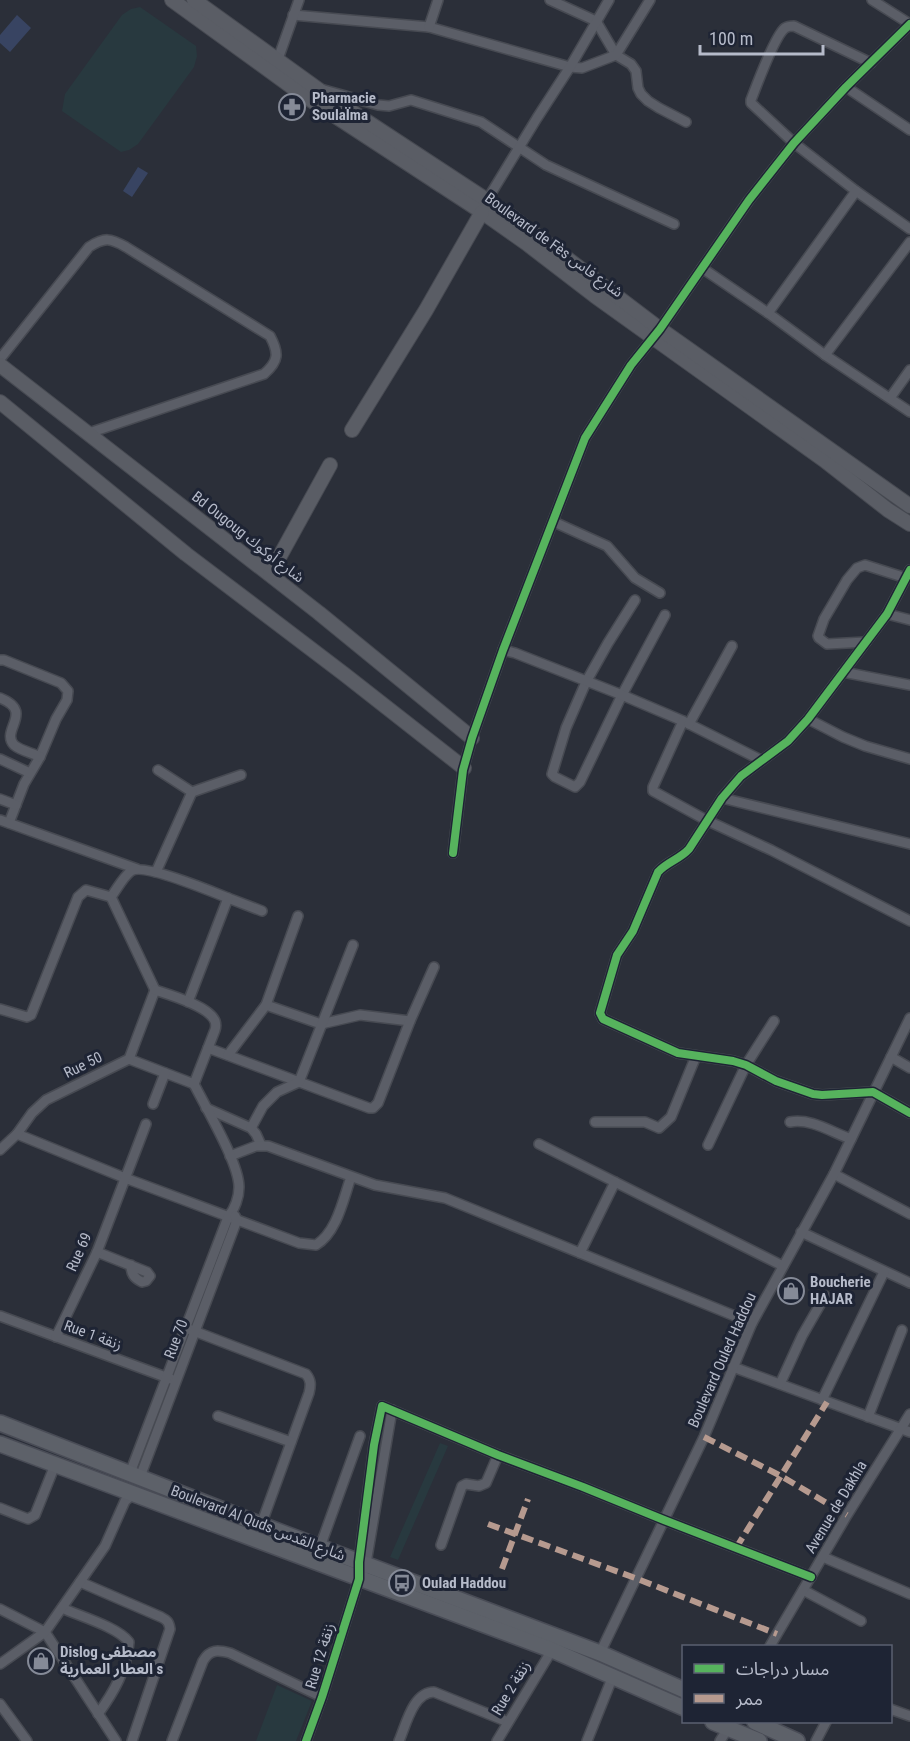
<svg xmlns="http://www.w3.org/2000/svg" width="910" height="1741" font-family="'Roboto Condensed','Noto Sans Arabic',sans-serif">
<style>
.green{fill:#28393f}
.water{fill:#384462}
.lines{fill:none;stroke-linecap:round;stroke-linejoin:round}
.street-casing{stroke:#474a52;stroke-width:12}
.secondary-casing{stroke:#474a52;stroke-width:16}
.primary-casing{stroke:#494c56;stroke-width:18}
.street{stroke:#5b5e67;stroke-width:9}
.secondary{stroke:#5a5d65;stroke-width:14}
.primary{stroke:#5d6169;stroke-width:15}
.quiet{stroke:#b69a8f;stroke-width:6;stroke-dasharray:12 6;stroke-linecap:butt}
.cycleway-casing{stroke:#1e2434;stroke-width:11}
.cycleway{stroke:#56b35d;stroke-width:8}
.labels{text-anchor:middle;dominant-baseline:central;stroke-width:6;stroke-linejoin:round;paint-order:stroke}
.poi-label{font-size:15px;font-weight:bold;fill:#b6bbca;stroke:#1e2434;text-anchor:start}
.street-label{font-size:15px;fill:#b6bbca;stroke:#1e2434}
</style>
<rect width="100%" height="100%" fill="#2b2f39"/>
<g class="green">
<polygon points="140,7 196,46 197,56 194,67 138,144 129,150 121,152 62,111 65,94 122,15 131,9"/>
<polygon points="440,1443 448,1446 398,1560 390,1557"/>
<polygon points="277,1685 312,1701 296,1741 256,1741"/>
</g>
<g class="water">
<polygon points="17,15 31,28 10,52 0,43 0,35"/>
<polygon points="138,167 148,173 132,197 123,191"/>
</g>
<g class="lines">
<defs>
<g id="street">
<polyline points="550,0 596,21 616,55 631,64 636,71 638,88 641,94 648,101 659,108 686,122"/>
<polyline points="872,0 910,24"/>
<polyline points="293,15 429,27 570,67 582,68 616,55 650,0"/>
<polyline points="429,27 438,0"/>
<polyline points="278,59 299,0"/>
<path d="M871,63L794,26C791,26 788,26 785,28C775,35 756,87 751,100V103L794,143L856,191L910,229"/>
<polyline points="846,87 910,130"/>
<polyline points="324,90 378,105 389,106 411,100 481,122 546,165 674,224"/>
<polyline points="487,200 537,118 570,67 609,0"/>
<polyline points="702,268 768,313 825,355 910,412"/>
<polyline points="768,313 856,191"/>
<polyline points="825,355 910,242"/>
<path d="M0,359L89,247C105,237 110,238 126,247L270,336C279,353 279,361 264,374L89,433"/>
<polyline points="890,398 910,370"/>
<polyline points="554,522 607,546 635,578 660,593"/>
<path d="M910,570L887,614L808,719L788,741L741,776L722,798L689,849C680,859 667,862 658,872L633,931L617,955L600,1013L603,1019L678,1053L733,1061L746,1065L776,1081L813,1094L822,1095L873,1092L910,1113"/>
<polyline points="635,600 608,643 586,682 566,728 552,774 555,777 575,787 580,782 622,695 665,615"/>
<polyline points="887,614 910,620"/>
<polyline points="866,642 827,644 819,638 818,636 824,619 847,580 857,568 865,565 906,578"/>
<polyline points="503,650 515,653 622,695 683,721 761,760"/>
<polyline points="0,660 4,660 61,683 68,691 67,700 56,719 40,757 24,784 9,823"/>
<polyline points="843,672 910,685"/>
<path d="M0,698C35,712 0,730 14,745C21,751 33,753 40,757"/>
<polyline points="808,719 843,737 865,746 910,759"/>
<polyline points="683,721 653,787 653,791 706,820 771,850 910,921"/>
<polyline points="689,724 732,646"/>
<polyline points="0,759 30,773"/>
<polyline points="192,792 241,775"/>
<polyline points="722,798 910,844"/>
<polyline points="0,799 16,805"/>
<polyline points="0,820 137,869"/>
<polyline points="453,853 463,770 472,738 503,650 585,438 631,365 660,329 749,200 794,143 846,87 910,24"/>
<polyline points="156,872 192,792 158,770"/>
<polyline points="228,898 262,911"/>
<path d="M155,990L111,897C117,889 123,877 131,871C143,863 213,892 228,898L188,1002"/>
<polyline points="266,1005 321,1024 360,1015 410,1021"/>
<polyline points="0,1009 27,1017 31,1015 78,897 86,890 111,897"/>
<polyline points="208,1048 369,1108 373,1108 378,1103 410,1021 434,967"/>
<polyline points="228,1055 266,1005 298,916"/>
<polyline points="891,1057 910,1068"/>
<polyline points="129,1059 194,1084"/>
<polyline points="153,1104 165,1073"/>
<polyline points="206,1108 251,1128 256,1134 261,1145"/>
<polyline points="595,1122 645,1122 659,1128 671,1117 696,1056"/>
<path d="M790,1122C811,1118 831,1132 851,1139"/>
<polyline points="251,1128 263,1106 277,1092 299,1082 353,945"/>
<path d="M17,1134L125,1178L299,1243L316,1245C337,1232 343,1200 351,1177"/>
<polyline points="539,1144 783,1266"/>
<polyline points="708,1145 746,1065 774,1021"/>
<polyline points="0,1150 17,1134 32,1113 46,1100 129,1059 155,990"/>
<polyline points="230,1156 256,1146 268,1146 375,1185 445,1198 752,1323"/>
<polyline points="834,1174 910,1214"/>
<polyline points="801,1232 910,1283"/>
<path d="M97,1252L147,1272L150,1276L146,1281L142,1282C134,1278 131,1274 131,1265"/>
<polyline points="580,1253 615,1182"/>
<polyline points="0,1316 171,1379"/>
<path d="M186,1328L306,1374C311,1380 311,1385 309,1393L261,1525"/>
<polyline points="56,1337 97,1252 146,1124"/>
<polyline points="733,1367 910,1432"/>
<polyline points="780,1384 802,1336 825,1296"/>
<polyline points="822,1400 884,1272"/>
<polyline points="218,1416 291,1442"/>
<polyline points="868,1417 902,1330"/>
<path d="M130,1473L228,1217C235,1209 239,1197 239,1187C239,1163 206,1108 194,1084L215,1030C216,1027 216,1024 215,1021C209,1006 170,995 155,990"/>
<polyline points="140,1477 237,1220 235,1216"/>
<polyline points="0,1508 28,1519 35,1515 55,1465"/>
<polyline points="441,1545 462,1486 466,1484 479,1486 486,1483 498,1455"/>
<polyline points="320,1547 360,1436"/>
<polyline points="823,1557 910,1594"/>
<polyline points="365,1569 392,1410"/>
<path d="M80,1582L161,1617C167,1620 169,1622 170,1629L132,1741"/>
<polyline points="803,1590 861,1621"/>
<path d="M62,1608C79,1616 118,1627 129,1642C127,1669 114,1692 98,1714"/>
<polyline points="0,1609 45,1632 116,1741"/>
<polyline points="770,1646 847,1515 910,1414"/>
<polyline points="600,1653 704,1437 752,1323 834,1174 910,1018"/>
<polyline points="0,1664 45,1632 105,1546 125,1501 132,1495"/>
<polyline points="0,1704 27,1741"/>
<polyline points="890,1709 910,1716"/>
<path d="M172,1741L203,1661C210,1649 218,1650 230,1653L322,1697"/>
<polyline points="306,1741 322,1697 359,1579 359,1562 374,1445 382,1406 498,1455 583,1487 664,1520 811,1577"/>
<path d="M399,1741C406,1725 413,1692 434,1692L508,1722"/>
<polyline points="497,1741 552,1650"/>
<polyline points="587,1741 613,1676"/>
<polyline points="720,1741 732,1722"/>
<polyline points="816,1741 826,1722"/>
</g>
<g id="secondary">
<polyline points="172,0 303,95 482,212 526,243 595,296 824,460 888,510 910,524"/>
<polyline points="194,0 319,90 511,216 660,329 910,506"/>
<polyline points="0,365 319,613 472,738"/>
<polyline points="0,402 186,554 344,674 464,768"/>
<polyline points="352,430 426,310 482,212"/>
<polyline points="270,574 330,465"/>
</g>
<g id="primary">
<polyline points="0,1423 267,1527 600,1653 684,1690"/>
<polyline points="0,1444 552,1650 684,1708"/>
<polyline points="713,1722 759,1741"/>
<polyline points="755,1722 797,1741"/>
</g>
</defs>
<use href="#street" class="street-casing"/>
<use href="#secondary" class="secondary-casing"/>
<use href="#primary" class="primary-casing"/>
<use href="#street" class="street"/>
<use href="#secondary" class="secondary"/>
<use href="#primary" class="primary"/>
<g class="quiet">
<polyline points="704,1437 781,1476 847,1515"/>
<polyline points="488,1524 635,1578 777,1634"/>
<polyline points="736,1548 827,1402"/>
<polyline points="502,1569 528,1499"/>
</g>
<defs>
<g id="cycleway">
<path d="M910,570L887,614L808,719L788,741L741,776L722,798L689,849C680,859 667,862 658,872L633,931L617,955L600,1013L603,1019L678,1053L733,1061L746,1065L776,1081L813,1094L822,1095L873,1092L910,1113"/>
<polyline points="453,853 463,770 472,738 503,650 585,438 631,365 660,329 749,200 794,143 846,87 910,24"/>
<polyline points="306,1741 322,1697 359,1579 359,1562 374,1445 382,1406 498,1455 583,1487 664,1520 811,1577"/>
</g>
</defs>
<use href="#cycleway" class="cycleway-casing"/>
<use href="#cycleway" class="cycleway"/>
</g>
<defs>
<symbol id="pharmacy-ring" viewBox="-11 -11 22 22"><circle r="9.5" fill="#1e2434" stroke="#858a97" stroke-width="1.5"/><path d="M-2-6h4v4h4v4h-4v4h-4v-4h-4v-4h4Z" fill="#858a97"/></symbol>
<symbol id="shop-ring" viewBox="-11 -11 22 22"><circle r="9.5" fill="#1e2434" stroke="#858a97" stroke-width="1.5"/><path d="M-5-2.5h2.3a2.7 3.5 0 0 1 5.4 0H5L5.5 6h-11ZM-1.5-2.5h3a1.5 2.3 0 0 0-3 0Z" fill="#858a97"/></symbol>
<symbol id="bus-ring" viewBox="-11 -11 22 22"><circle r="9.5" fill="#1e2434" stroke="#858a97" stroke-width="1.5"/><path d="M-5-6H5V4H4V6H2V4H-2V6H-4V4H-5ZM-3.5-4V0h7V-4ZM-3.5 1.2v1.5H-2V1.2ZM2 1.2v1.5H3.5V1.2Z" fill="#858a97"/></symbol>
</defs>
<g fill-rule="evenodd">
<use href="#pharmacy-ring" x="277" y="92" width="30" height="30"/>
<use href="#shop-ring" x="776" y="1276" width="30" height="30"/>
<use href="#bus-ring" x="387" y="1568" width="30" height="30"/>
<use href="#shop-ring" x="26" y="1646" width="30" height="30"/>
</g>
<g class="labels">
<g class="poi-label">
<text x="312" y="98">Pharmacie<tspan x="312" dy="17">SoulaÏma</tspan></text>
<text x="810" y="1282">Boucherie<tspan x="810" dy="17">HAJAR</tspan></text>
<text x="422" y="1583">Oulad Haddou</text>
<text x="60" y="1652">Dislog مصطفى<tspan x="60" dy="17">العطار العمارية s</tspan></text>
</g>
<g class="street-label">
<text transform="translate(554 245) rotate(36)">Boulevard de Fès شارع فاس</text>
<text transform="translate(248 537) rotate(38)">Bd Ougoug شارع أوكوك</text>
<text transform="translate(83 1065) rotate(-26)">Rue 50</text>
<text transform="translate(79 1252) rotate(-66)">Rue 69</text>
<text transform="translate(93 1335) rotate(20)">Rue 1 زنقة</text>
<text transform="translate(176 1339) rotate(-69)">Rue 70</text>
<text transform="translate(722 1360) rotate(-66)">Boulevard Ouled Haddou</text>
<text transform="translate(836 1507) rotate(-59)">Avenue de Dakhla</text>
<text transform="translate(258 1523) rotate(21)">Boulevard Al Quds شارع القدس</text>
<text transform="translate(320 1656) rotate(-73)">Rue 12 زنقة</text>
<text transform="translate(511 1688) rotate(-59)">Rue 2 زنقة</text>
</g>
</g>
<rect x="682" y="1645" width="210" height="78" fill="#1e2434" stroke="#5b6070" stroke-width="1.5"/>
<rect x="694" y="1664" width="30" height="9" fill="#56b35d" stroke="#5b6070" stroke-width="1.5"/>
<text x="736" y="1675" font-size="18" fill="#b6bbca">مسار دراجات</text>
<rect x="694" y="1694" width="30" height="9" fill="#b69a8f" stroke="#5b6070" stroke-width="1.5"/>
<text x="736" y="1705" font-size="18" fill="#b6bbca">ممر</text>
<path d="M700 45v9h123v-9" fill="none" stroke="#b6bbca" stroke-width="3"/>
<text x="709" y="45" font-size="18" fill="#b6bbca" stroke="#1e2434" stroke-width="4.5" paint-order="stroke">100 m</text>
</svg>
